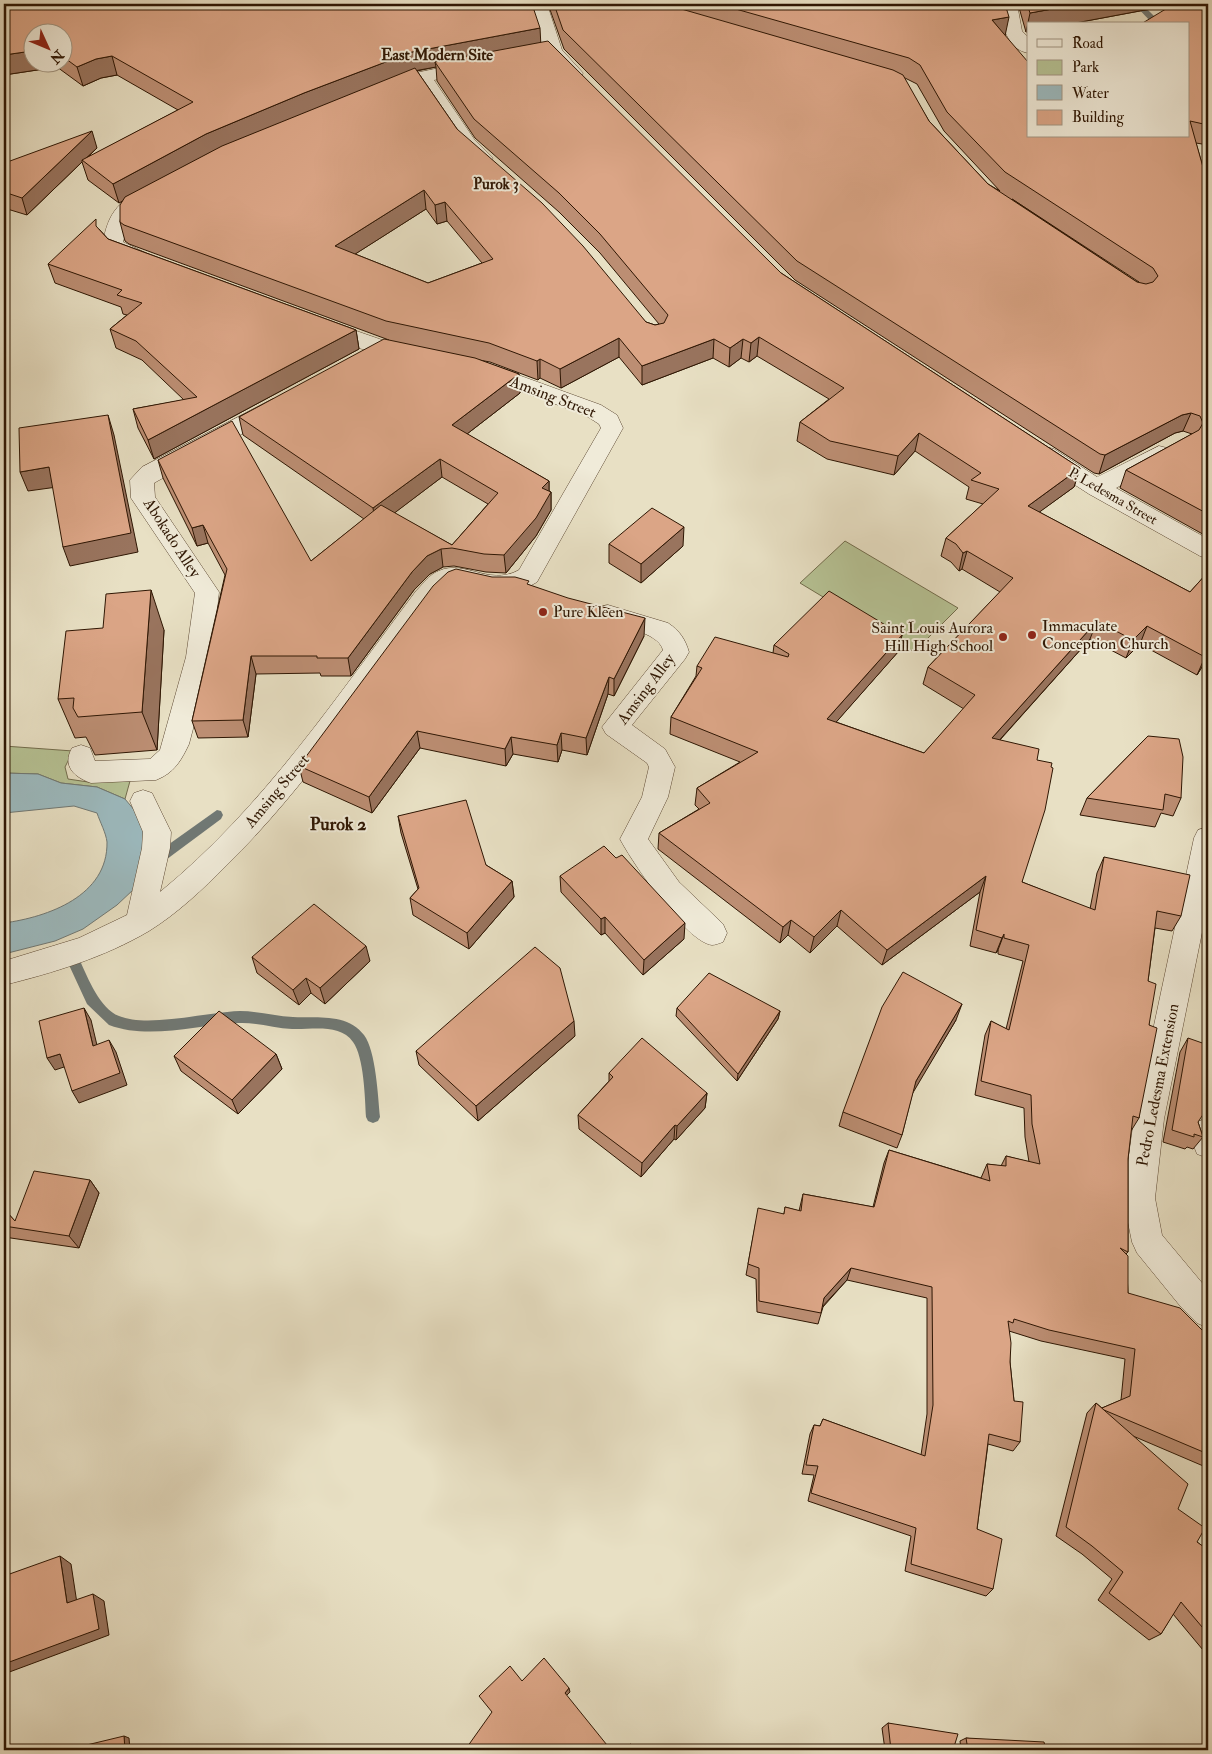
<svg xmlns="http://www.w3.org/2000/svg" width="1212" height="1754" font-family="'IM FELL Double Pica',serif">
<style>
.green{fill:#b6c294;stroke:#726c4c}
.water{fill:#9cbabf;stroke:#707874}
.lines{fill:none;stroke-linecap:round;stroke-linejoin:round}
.stream{fill:#707874;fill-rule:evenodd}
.minor-casing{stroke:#5c4833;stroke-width:1}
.minor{fill:#f0ebd9;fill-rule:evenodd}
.wall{fill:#bc8e73;stroke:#2e1603;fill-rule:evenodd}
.shaded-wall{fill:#99745e;stroke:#2e1603}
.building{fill:#dba586;stroke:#2e1603;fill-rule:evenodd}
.poi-dot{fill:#8f2418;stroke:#f0ebd9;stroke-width:2}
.labels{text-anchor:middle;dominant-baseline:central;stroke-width:4;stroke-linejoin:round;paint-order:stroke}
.far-street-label{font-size:14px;fill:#2e1603;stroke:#f0ebd9}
.far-neighbourhood-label{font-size:15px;font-weight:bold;fill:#2e1603;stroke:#f0ebd9}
.far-quarter-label{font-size:16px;font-weight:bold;fill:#2e1603;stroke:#f0ebd9}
.street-label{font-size:16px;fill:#2e1603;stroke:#f0ebd9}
.poi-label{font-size:16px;fill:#2e1603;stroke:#f0ebd9;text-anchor:start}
.neighbourhood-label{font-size:18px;font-weight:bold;fill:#2e1603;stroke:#f0ebd9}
</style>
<rect width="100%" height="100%" fill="#e8e0c4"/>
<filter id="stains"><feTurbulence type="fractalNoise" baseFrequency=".004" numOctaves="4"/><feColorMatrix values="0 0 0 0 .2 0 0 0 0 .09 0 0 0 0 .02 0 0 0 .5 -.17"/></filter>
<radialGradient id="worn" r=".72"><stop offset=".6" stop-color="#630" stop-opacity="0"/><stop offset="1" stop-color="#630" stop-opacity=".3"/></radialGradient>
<g class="green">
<polygon points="845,541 958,608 914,652 800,583"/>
<polygon points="4,746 73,751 65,767 68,779 88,782 130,781 125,799 97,787 61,783 38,774 4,773"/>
</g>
<path class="water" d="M4,773L38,774L61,783L97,787L125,799L141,818L146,846L134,889L117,905L83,929L55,941L4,954V923C48,917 108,896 107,842C106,833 100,822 97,813L74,806L4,813Z"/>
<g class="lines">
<g class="stream">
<polygon points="1134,4 1142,4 1162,24 1153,24"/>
<polygon points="217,810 221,811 223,815 221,819 159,865 151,865 149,861 151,857"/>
<path d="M75,959L80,961C88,978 100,1009 119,1016C148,1028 207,1012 240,1011C257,1011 275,1016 293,1017C316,1018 348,1013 364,1035C376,1051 378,1097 380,1117L378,1121L373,1123L368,1121L366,1117C365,1098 364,1057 353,1042C340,1023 311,1030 292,1029C274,1028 256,1022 238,1023C197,1025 149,1040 109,1025L87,1004L69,965L70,961Z"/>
</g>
<defs>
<g id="minor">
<polygon points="529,4 547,4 562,50 583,73 581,77 567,77 544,52"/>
<path d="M999,4H1017L1022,31L1028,37V53C1006,49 1002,23 999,4Z"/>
<path d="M474,61L481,63L483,67L481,71L434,80L474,139L493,158L490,162C484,164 480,164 475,161C452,145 434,108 418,85L388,96L381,94L379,90L381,86L415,73Z"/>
<path d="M152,188L159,190L162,194L159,198L130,216L123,242L150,255L153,260L150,265C135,269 112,257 103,244C107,213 121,196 152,188Z"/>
<path d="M322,319L388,342L417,349L420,354L417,359C394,365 338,339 314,331L311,326L314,321Z"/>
<path d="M485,363L601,405L617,415L623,428L537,582L521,591L496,595L458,585L450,587L434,603C368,693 306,787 227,865C203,889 178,913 149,931C105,957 53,973 4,985V961L79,938L127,915L142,848L143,832L130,801L134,793L143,790L152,793L171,832L170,848L160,892C263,808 337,696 416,591C422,585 427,578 433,574C462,555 487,588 519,570L601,428L599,424L585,415L477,375L474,370L477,365Z"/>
<path d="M273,399L281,402L284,407L281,412L154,483L155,497L219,592L212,657L189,744C181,761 174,773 156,780L91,783C74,777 62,766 72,748L81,745L90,748L95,761L150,759L160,750L186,657L195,593L131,498L130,480L142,467Z"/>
<polygon points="1159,446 1167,448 1170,454 1167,460 1116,488 1208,539 1208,559 1200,556 1089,494 1038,461 1035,455 1038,449 1046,447 1054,449 1097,477"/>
<path d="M608,605L668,623C680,631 685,639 689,652L685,659L632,725L665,749L675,767L668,797L648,839L679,882L723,924L727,933L723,942C720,943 715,945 712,945C686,942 632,862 620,839L642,797L649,767L647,763L606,734L602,727L663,650C658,631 616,626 599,621L596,614L599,607Z"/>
<polygon points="1208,827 1208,903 1164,1119 1155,1198 1162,1235 1208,1290 1208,1328 1197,1323 1181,1307 1137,1253 1132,1242 1123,1198 1134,1119 1194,838 1198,830"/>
<polygon points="1208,1118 1208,1158 1197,1154 1190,1136 1197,1122"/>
</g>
</defs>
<use href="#minor" class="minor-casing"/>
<use href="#minor" class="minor"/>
</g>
<g class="wall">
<path d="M4,4L540,42L781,273L1080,468L1074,487L1039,512L1190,592L1208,572V657L1197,675L1140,644L1126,658L1090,639L1000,740L1037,760L1022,882L1090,909L1097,873L1104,857L1181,916L1172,931L1155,928L1148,981L1149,1025L1139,1118L1131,1131L1128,1159V1252L1126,1254L1128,1293L1208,1336V1468L1133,1436L1197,1542L1208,1550V1656L1173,1614L1161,1634L1149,1640L1098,1600L1112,1579L1082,1554L1056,1536L1087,1413L1096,1403L1102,1408L1121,1400L1125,1359L1041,1341L1009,1331L1010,1362L1014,1401L1020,1442L1013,1451L988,1444L977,1529L993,1589L986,1596L905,1571L911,1536L808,1501L814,1475L802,1474L810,1434L814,1425L820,1426L823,1419L921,1455L927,1414V1298L847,1280L823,1307L818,1324L757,1312L756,1279L746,1275L756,1221L784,1214L785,1207L799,1211L803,1194L873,1207L884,1163L889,1150L981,1178L987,1164L1001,1166L1006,1156L1029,1162L1025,1137L1024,1108L975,1095L985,1035L991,1021L1006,1029L1023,961L998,954V950L996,953L970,946L980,892L882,965L837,926L810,953L788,935L780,943L658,849L659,833L699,809L695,805L697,788L740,762L670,734L671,717L696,676L697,666L773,653L774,645L902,635L898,652L836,722L924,753L964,709L923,684L928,667L1000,592L962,569L959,571L951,562L941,556L946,538L983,504L966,499L969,487L915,451L894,475L827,459L797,441L800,422L829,399L757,356L749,362L741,358L729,367L713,358L642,385L619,357L561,388L540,378L538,380L490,362L479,360L519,374L520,393L467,434L549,481V491L551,492V510L536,536L506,573L486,572L454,566L443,567L430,574L414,590L351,676H321L320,673L256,674L248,737L198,738L192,721L225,575L208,543L197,546L163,478L158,460L311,561L364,519L243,435L239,417L389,340L129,244L125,241L120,222L123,200L119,203L88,180L82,162L27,215L4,208V167L97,148L87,158L178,110L117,75L101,78L83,86L57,67L4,75ZM62,32V62H32ZM436,67L437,81L475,138L559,212L600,253L659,324L655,325L646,322L457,129L417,71ZM426,209L437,224L447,221L482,263L428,283L355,254ZM442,477L488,504L452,545L394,513Z"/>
<path d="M548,4H1005V35L1028,136L1172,5L1070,24H1028L1026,32L1018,4H1208V145L1196,143L1208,185V537L1120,488L1126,470L1192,434L1183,431L1175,433L1099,474L1094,473L795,280L564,49ZM903,77L917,84L944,131L1000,191L988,184L929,121ZM1012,199L1139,282H1137Z"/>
<polygon points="99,229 108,239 356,330 359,349 154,459 138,428 133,409 184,400 142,360 116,348 110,329 127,315 123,314 121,307 55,283 48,264"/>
<polygon points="609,544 683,546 641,583 609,563"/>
<polygon points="529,585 644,636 614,696 608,694 587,755 562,750 558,762 513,754 506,766 420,748 372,813 303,782 299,766"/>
<polygon points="164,630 157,750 95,755 86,737 75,738 58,699"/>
<polygon points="1148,736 1181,798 1173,816 1161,813 1155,827 1080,815 1087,798"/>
<polygon points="398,816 486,865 512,881 514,897 469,949 413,915 410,898 418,889 401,833"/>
<polygon points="560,876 684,939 643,975 605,933 601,935 561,892"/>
<polygon points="1208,907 1208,939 1203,938"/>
<polygon points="252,957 370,961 325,1004 311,993 299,1005 257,973"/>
<polygon points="677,1008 780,1011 778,1019 737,1081 676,1016"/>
<polygon points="956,1020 913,1091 902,1135 897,1148 839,1126 843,1112"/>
<polygon points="575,1036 478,1121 419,1065 416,1051"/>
<polygon points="1188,1038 1198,1122 1203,1137 1193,1149 1187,1147 1185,1149 1163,1142 1180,1052"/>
<polygon points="276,1054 282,1069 238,1114 181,1071 174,1056"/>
<polygon points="609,1073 707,1093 705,1108 676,1140 674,1139 641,1177 579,1129 578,1115 609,1081"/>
<polygon points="90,1180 99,1193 79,1248 4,1237 4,1209 15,1221"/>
<polygon points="888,1723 953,1750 885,1750 882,1728"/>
<polygon points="966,1738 1046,1750 961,1750 960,1741"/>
</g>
<g class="shaded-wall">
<polygon points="1080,4 1177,4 1070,24 1028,24 1028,32 1026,32 1030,13"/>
<polygon points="1009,17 1005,36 992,20"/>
<polygon points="540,28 541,47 435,62 436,67 414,71 210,153 119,203 113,184 206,134 304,93 412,52"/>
<polygon points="32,51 32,62 55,62 57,67 4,75 4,55"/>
<polygon points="112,56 117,75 101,78 83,86 77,67 96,59"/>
<polygon points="92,131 97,148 83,161 82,160 82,162 27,215 22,198"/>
<polygon points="424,190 426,209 338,265 335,246"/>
<polygon points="445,202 447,221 437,224 435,205"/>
<polygon points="356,330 359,349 154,459 148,440"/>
<polygon points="759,337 757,356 749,362 751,343"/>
<polygon points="619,338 619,357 561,388 560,369"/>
<polygon points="714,339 713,358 642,385 642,366"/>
<polygon points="743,339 741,358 729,367 730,348"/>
<polygon points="540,359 540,378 538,380 537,361"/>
<polygon points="519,374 520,393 454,444 452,425"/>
<polygon points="1191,413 1183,431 1175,433 1099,474 1105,455 1182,415"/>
<polygon points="108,415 114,435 138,552 70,566 63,547"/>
<polygon points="919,433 915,451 894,475 898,456"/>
<polygon points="440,459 442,477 376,527 373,508"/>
<polygon points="49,467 57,487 28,491 20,472"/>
<polygon points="1080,468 1074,487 1023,524 1028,506"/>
<polygon points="549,481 549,494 551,492 551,510 536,536 506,573 504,555 542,488"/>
<polygon points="203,525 208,543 197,546 192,528"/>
<polygon points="684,527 683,546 641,583 641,564"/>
<polygon points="441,549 443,567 430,574 414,590 351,676 348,658 412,572 427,556"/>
<polygon points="967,551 962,569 959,571 963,553"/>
<polygon points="151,590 164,630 157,750 142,712"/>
<polygon points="645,618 644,636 614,696 614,679"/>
<polygon points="1097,621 1090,639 986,755 992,738"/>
<polygon points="1147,626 1140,644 1126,658 1133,640"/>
<polygon points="902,635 898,652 824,736 827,719"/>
<polygon points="1208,653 1208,657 1197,675 1205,657"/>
<polygon points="251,656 256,674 248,737 243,720"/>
<polygon points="609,677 608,694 587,755 586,738"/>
<polygon points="417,731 420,748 372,813 369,797"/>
<polygon points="561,733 562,750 558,762 557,745"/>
<polygon points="511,737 513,754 506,766 505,749"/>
<polygon points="986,876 980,892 882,965 887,950"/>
<polygon points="512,881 514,897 469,949 467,933"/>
<polygon points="841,910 837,926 810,953 814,937"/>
<polygon points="605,917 605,933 601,935 601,919"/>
<polygon points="791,920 788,935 780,943 783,927"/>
<polygon points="685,923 684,939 643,975 644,960"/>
<polygon points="1004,934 998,950 996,953 1002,938"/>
<polygon points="366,946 370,961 325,1004 320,988"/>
<polygon points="306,978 311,993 299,1005 293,990"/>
<polygon points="962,1004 956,1020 911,1096 916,1081"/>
<polygon points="84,1008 91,1020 100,1058 93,1046"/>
<polygon points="780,1011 778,1019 737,1081 738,1074"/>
<polygon points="574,1021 575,1036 478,1121 476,1106"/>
<polygon points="109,1040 116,1052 127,1085 79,1103 72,1091"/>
<polygon points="60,1054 67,1066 55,1070 47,1058"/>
<polygon points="276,1054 282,1069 238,1114 232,1100"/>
<polygon points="707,1093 705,1108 676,1140 677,1126"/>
<polygon points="675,1125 674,1139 641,1177 642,1163"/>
<polygon points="90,1180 99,1193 79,1248 69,1236"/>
<polygon points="851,1268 847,1280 820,1309 824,1298"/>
<polygon points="60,1556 71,1564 78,1610 67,1603"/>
<polygon points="93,1594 104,1601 109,1635 4,1674 4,1664"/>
<polygon points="569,1688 570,1692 566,1696 565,1693"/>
<polygon points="124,1736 129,1738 130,1750 125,1750"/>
</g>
<g class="building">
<polygon points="4,4 532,4 540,28 412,52 304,93 206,134 113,184 82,160 193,102 112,56 96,59 77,67 62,56 62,32 32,32 32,51 4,55"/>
<polygon points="554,4 664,4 893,70 903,75 929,121 988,184 1137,282 1146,284 1153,282 1158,276 1153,268 1005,172 947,112 920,65 909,58 718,4 916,4 938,9 945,8 948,4 1005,4 1009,17 992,20 1028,62 1028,136 1188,136 1188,24 1141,24 1174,4 1208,4 1208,125 1190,121 1208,185 1208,514 1126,470 1199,430 1203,423 1200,416 1191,413 1182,415 1105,455 1100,454 797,261 563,30"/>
<polygon points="1027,4 1080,4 1030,13"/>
<path d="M548,41L781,273L1080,468L1028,506L1190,592L1208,572V653L1205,657L1147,626L1133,640L1097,621L992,738L1039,749L1037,760L1052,763L1051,767L1053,768L1045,810L1022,882L1095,910L1104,857L1190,875L1181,916L1157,911L1148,981L1156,984L1149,1025L1157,1028L1139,1118L1133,1116L1128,1159V1252L1120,1248L1128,1256V1293L1180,1308L1208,1336V1454L1104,1410L1102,1408L1130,1396L1135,1349L1049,1330L1014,1319L1013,1323L1008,1321L1011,1343L1010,1362L1014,1401L1023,1402L1020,1442L989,1434L977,1529L1002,1539L993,1589L911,1564L916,1528L811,1493L818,1466L806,1465L814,1425L820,1426L823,1419L925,1456L933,1405L932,1287L851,1268L824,1298L821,1313L759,1301V1268L748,1264L758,1208L784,1214L785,1207L801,1211L803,1194L874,1207L889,1150L990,1181L987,1164L1006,1166V1156L1040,1164L1032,1124L1031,1095L981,1081L991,1021L1009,1030L1029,945L1004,938V934L1002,938L976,930L986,876L887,950L841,910L814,937L791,920L783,927L659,833L710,803L697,788L758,752L671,717L702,668L697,666L715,637L788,657L789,654L774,645L829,591L902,635L827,719L924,753L975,695L928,667L1013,578L967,551L963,553L956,544L946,538L999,489L971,480L981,473L919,433L898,456L830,441L800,422L844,388L759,337L751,343L743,339L730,348L714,339L642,366L619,338L560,369L540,359L537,361L489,343L386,321L124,225L120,222V205L125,197L222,146L415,68L457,129L542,203L583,246L646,322L655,325L664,323L668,315L600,234L559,193L474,119L435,62ZM424,190L435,205L445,202L493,259L428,283L335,246Z"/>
<polygon points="92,131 22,198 4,192 4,167 10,161"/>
<polygon points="96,219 96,226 108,239 356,330 148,440 133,409 197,397 136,341 110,329 142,303 117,295 122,290 48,264"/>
<polygon points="384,339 475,358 519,374 452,425 549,481 542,488 551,492 536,518 504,555 484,554 452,548 441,549 427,556 412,572 348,658 317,658 317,656 251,656 243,720 192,721 227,569 203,525 192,528 158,460 232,421 311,561 381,505 452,545 498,493 440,459 373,508 239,417"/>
<polygon points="108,415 131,533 63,547 49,467 20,472 19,428"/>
<polygon points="652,508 684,527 641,564 609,544"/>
<polygon points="456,569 492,577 515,577 529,581 527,584 568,598 645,618 614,679 609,677 586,738 561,733 557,745 511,737 505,749 417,731 369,797 299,766 433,586 448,572"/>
<polygon points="151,590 142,712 78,717 73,708 74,698 58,699 66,631 103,628 106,594"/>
<polygon points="1148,736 1179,739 1183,757 1181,798 1165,794 1163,810 1087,798"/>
<polygon points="466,800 486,865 512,881 467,933 410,898 419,888 398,816"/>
<polygon points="604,846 616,858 622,855 685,923 644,960 605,917 601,919 560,876"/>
<polygon points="314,904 366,946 320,988 306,978 293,990 252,957"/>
<polygon points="535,947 560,968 574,1021 476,1106 416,1051"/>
<polygon points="903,972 962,1004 916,1081 902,1135 843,1112 882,1007"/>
<polygon points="709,973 780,1011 738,1074 677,1008"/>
<polygon points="84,1008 93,1046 109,1040 120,1073 72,1091 60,1054 47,1058 39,1021"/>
<polygon points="219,1011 276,1054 232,1100 174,1056"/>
<polygon points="642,1038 707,1093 677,1126 675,1125 642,1163 578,1115 613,1077 609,1073"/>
<polygon points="1188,1038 1208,1045 1208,1107 1198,1122 1203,1137 1194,1134 1194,1137 1172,1130"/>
<polygon points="34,1171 90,1180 69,1236 4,1226 4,1209 15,1221"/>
<polygon points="1096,1403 1188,1484 1178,1509 1205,1528 1197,1542 1208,1550 1208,1634 1181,1602 1161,1634 1109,1593 1123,1572 1092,1546 1066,1527"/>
<polygon points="60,1556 67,1603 93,1594 99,1629 4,1664 4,1576"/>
<polygon points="544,1658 569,1688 565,1693 611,1750 465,1750 492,1712 479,1696 510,1666 522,1681"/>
<polygon points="888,1723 958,1734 953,1750 891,1750"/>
<polygon points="124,1736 125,1750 66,1750"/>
<polygon points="966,1738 1044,1742 1046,1750 968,1750"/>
<polygon points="631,1744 633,1750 613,1750"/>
</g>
<g class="poi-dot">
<circle cx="543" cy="612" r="5"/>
<circle cx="1032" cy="635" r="5"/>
<circle cx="1003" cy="637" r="5"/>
</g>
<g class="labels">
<g class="far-street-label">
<text transform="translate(1113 496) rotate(30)">P. Ledesma Street</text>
</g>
<g class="far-neighbourhood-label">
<text x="496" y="184">Purok 3</text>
</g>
<g class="far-quarter-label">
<text x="437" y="55">East Modern Site</text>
</g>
<g class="street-label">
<text transform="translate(553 397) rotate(21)">Amsing Street</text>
<text transform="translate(172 538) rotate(57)">Abokado Alley</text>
<text transform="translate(646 689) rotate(-53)">Amsing Alley</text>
<text transform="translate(277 791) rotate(-50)">Amsing Street</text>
<text transform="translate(1158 1085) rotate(-79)">Pedro Ledesma Extension</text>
</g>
<g class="poi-label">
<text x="553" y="612">Pure Kleen</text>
<text x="1042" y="626">Immaculate<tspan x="1042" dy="18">Conception Church</tspan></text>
<text x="993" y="628" text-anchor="end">Saint Louis Aurora<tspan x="993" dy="18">Hill High School</tspan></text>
</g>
<g class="neighbourhood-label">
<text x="338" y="824">Purok 2</text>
</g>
</g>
<rect width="1212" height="1754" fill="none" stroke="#e8e0c4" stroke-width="20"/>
<rect x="5" y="5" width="1202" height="1744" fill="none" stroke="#2e1603" stroke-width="2.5"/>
<rect x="10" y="10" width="1192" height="1734" fill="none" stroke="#2e1603"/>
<rect x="1027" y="22" width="162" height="115" fill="#f0ebd9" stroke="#a29683"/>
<rect x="1037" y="39" width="25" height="8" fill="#f0ebd9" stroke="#a29683"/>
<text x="1072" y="48" font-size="15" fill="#2e1603">Road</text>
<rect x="1037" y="60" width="25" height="15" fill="#b6c294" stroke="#a29683"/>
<text x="1072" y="72" font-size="15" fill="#2e1603">Park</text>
<rect x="1037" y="85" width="25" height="15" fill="#9cbabf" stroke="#a29683"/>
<text x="1072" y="98" font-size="15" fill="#2e1603">Water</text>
<rect x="1037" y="110" width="25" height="15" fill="#dba586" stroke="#a29683"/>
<text x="1072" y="122" font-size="15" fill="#2e1603">Building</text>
<g transform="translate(48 48) rotate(134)"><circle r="24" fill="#f0ebd9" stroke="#a29683"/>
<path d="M0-4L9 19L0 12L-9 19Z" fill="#8f2418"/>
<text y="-8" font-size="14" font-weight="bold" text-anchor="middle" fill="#2e1603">N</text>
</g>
<rect width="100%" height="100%" filter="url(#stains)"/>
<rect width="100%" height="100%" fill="url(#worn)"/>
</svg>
